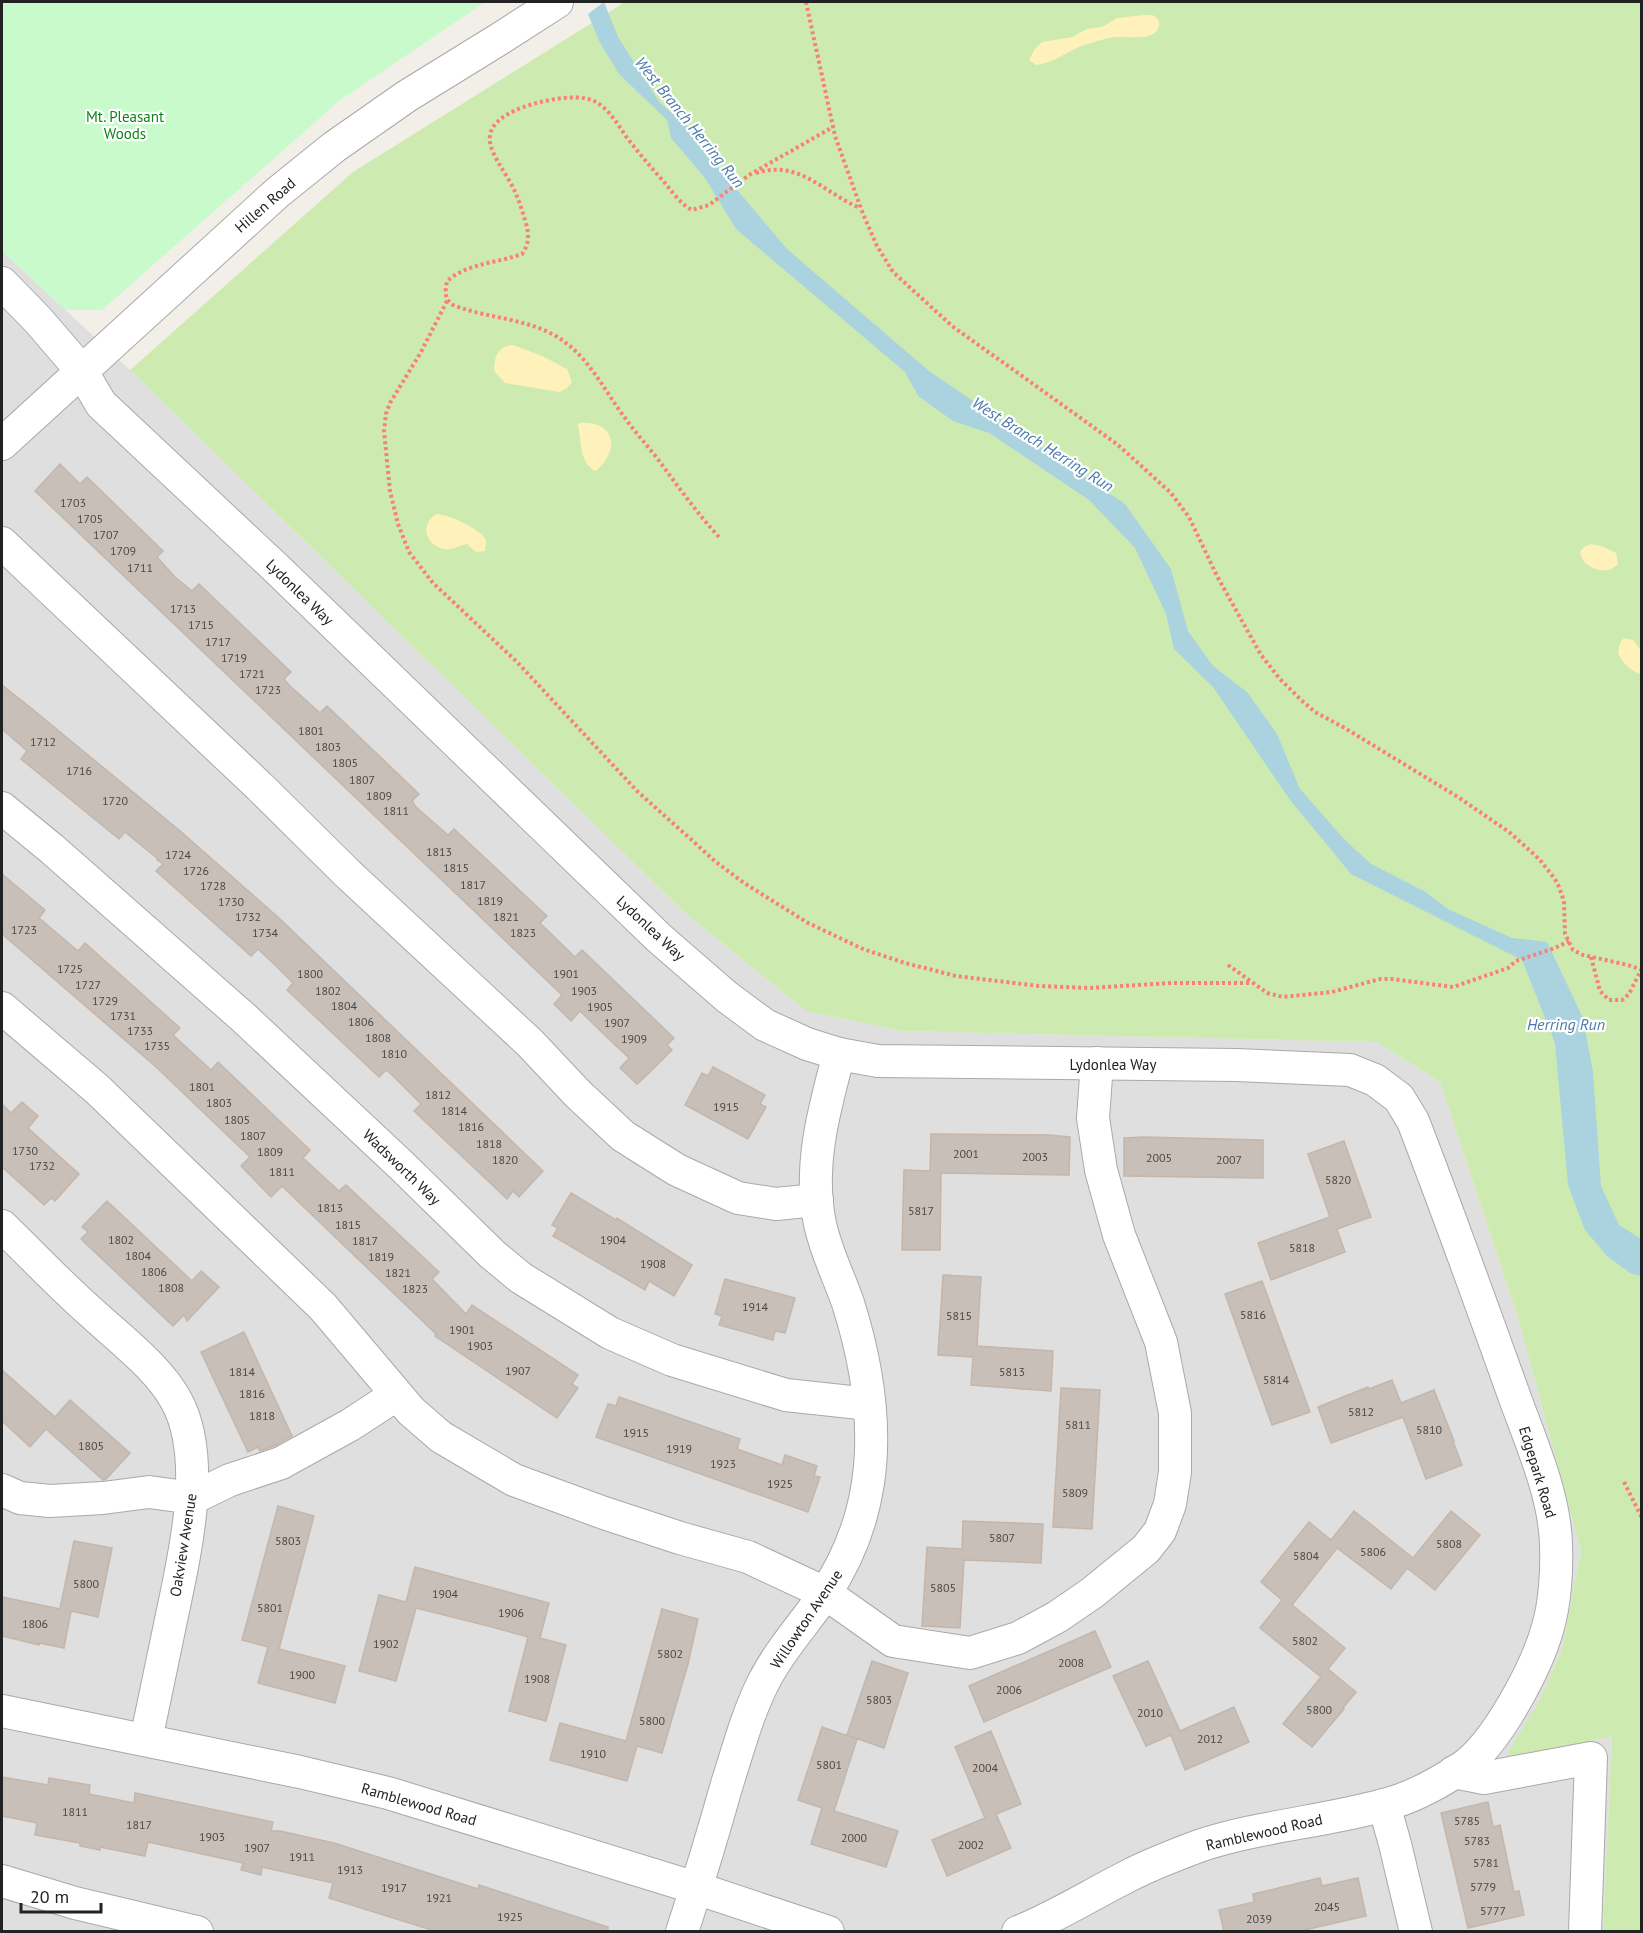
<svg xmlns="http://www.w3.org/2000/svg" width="1643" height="1933" font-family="'PT Sans',sans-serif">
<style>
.residential{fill:#e0dfdf}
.grass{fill:#cdebb0}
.sand{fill:#fff1ba}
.park{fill:#c8facc}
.water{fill:#aad3df}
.building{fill:#c7bfb8;stroke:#c4b6ab;stroke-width:1.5}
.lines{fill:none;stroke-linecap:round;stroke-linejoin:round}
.minor-casing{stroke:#a9a9a9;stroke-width:34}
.path{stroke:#fa8072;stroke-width:4;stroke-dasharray:3 3;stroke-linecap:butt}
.minor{stroke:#fff;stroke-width:32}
.labels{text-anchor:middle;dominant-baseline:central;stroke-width:4.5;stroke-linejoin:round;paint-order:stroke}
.number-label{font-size:12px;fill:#4b4948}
.park-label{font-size:15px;fill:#0c8416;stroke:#fff}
.street-label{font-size:15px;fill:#222;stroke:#fff}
.water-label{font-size:16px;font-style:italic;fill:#4a7aab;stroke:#fff}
</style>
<rect width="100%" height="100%" fill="#f2efe9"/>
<polygon class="residential" points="2,251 130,370 684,912 806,1011 902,1031 1377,1042 1440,1082 1518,1318 1581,1551 1562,1650 1538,1703 1504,1761 1612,1736 1603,1931 2,1931"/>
<polygon class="grass" points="623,2 1641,2 1641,1931 1603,1931 1612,1736 1503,1761 1538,1703 1562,1650 1581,1551 1518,1318 1440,1082 1377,1042 902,1031 806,1011 684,912 130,370 353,172 619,6"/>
<g class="sand">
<path d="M1144,15C1148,15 1154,14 1157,18C1159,20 1160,24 1159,26C1155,42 1128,36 1116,37C1106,38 1094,42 1084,45C1068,51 1053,63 1036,65L1029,60L1034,50L1042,42L1072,37L1087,29L1102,27L1117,18Z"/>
<path d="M513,345L542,356L567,369L572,382L567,388L560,392L505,383L494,371C494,357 498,346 513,345Z"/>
<path d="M579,423C615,420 621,450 596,471C580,465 581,440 578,425Z"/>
<path d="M436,514C448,514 481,529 486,540L485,551L476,552L467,544C459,545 452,551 444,549C426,545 419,525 436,514Z"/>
<path d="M1591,544L1604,547L1616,553L1618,564C1606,577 1582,568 1580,552L1584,547Z"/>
<path d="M1624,638L1633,640L1641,650V674C1630,671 1622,663 1618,652L1620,643Z"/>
</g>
<polygon class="park" points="2,2 485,2 339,101 102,310 65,310 2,251"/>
<polygon class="water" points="604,2 618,37 660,103 696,133 711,159 787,249 929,371 1125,504 1171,569 1188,631 1213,666 1247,692 1277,734 1300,789 1343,838 1371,864 1424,891 1448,909 1512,938 1547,942 1583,1018 1593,1072 1601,1186 1619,1225 1638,1237 1641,1238 1641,1276 1630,1273 1607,1256 1585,1230 1568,1185 1555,1043 1522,960 1351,874 1290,800 1213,687 1174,649 1166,614 1135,548 1089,500 989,433 953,421 918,396 905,372 736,229 705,178 671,138 667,120 619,74 599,41 588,14"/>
<g class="building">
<polygon points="60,464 80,484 87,477 163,551 157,557 175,577 192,591 199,584 291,672 284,679 289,685 320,713 327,706 419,794 412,801 416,807 448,835 454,829 547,916 540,923 544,927 575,957 582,950 674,1038 667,1045 672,1050 647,1075 637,1084 620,1068 629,1058 614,1044 580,1011 571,1021 554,1004 562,995 35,491"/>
<polygon points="2,685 31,708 179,830 280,919 543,1171 519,1197 513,1191 507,1199 414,1111 421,1104 391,1074 386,1070 379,1077 287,990 293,983 274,964 258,949 251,956 156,871 163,864 157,860 158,859 125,832 119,839 21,759 27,751 2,729"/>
<polygon points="2,874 45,910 39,918 78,951 85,943 180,1028 173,1035 211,1070 218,1062 310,1150 303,1158 339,1191 346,1185 439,1272 432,1279 466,1314 472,1305 578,1375 572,1384 578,1388 557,1418 435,1336 436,1334 282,1186 271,1197 241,1166 250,1157 155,1066 2,934"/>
<polygon points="713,1067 765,1095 760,1104 766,1107 748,1139 685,1105 702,1073 708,1076"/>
<polygon points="22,1102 38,1116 28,1128 79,1174 55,1201 51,1198 44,1205 2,1167 2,1104 11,1113"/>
<polygon points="931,1134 1049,1135 1070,1137 1069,1175 941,1173 940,1250 902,1250 904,1170 930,1171"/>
<polygon points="1145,1137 1263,1140 1263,1178 1124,1176 1124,1138"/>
<polygon points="1344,1141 1371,1217 1337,1229 1345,1252 1271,1280 1258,1243 1330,1217 1308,1154"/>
<polygon points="571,1193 616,1220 617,1218 692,1265 674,1296 649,1281 645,1290 553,1236 558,1228 552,1225"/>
<polygon points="107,1201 192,1281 201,1271 219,1287 187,1321 184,1315 173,1326 81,1239 88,1232 82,1227"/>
<polygon points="943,1275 981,1277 977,1346 1053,1351 1051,1391 971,1385 973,1357 938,1355"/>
<polygon points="725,1279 795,1298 785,1333 775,1331 773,1340 719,1325 722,1316 715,1314"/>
<polygon points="1262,1281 1310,1412 1272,1425 1225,1294"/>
<polygon points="244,1332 292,1436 274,1446 260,1451 258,1447 248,1452 201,1352"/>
<polygon points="2,1370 55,1417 70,1400 130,1453 106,1479 103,1480 46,1429 30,1447 2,1421"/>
<polygon points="1392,1380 1401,1403 1434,1390 1454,1441 1453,1441 1462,1465 1426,1479 1403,1417 1331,1443 1318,1407 1368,1387 1369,1389"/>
<polygon points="1061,1388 1100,1390 1092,1529 1053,1527"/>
<polygon points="619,1397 740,1439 737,1449 782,1465 785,1455 817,1466 814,1476 820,1477 808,1512 596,1437 608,1404 616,1406"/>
<polygon points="278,1506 314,1516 279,1649 345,1666 335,1703 258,1683 268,1647 242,1640"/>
<polygon points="1354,1511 1413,1558 1451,1511 1480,1535 1435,1590 1407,1568 1391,1589 1337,1548 1292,1605 1345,1648 1328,1669 1356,1692 1343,1708 1344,1709 1312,1747 1283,1724 1321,1677 1260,1628 1282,1600 1261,1582 1309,1522 1331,1540"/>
<polygon points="963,1521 1043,1524 1041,1563 964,1560 960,1628 922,1626 927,1547 962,1549"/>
<polygon points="74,1541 112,1548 98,1617 71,1611 64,1648 39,1643 39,1645 2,1636 2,1597 60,1609"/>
<polygon points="415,1567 549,1603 540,1638 566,1645 546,1721 509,1711 528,1637 492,1627 416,1608 396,1681 359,1671 379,1595 406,1602"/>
<polygon points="662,1609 698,1619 688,1664 662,1753 637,1746 627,1781 550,1760 560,1723 626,1741"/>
<polygon points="1095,1631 1111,1667 984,1722 969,1686"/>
<polygon points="872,1661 908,1673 884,1748 847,1735"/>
<polygon points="1148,1661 1180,1731 1234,1707 1249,1742 1185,1770 1171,1735 1146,1746 1113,1676"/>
<polygon points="822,1727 857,1739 834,1811 898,1831 886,1867 811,1844 822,1808 798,1800"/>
<polygon points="991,1731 1021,1804 996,1814 1011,1848 947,1876 932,1840 985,1818 955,1747"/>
<polygon points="2,1777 48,1785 49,1778 90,1785 89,1794 134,1803 135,1793 273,1822 271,1831 280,1831 334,1843 478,1889 479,1885 608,1927 608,1932 438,1932 329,1898 333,1883 262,1867 261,1875 241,1870 243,1863 148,1842 145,1856 100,1847 100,1850 80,1846 80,1843 35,1835 37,1823 2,1816"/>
<polygon points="1488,1802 1493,1827 1500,1825 1514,1892 1519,1891 1524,1915 1468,1928 1441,1813"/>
<polygon points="1320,1878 1322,1886 1358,1878 1366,1916 1296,1932 1224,1932 1219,1910 1254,1902 1253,1894"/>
</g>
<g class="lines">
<defs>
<g id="minor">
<path d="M2,283L38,320L81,370L101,404L277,569L659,938L727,997L765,1025L807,1044L839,1054L878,1061L1236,1065L1350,1070L1375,1080L1399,1098L1413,1121C1447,1209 1479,1298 1511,1387C1528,1436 1555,1493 1556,1545C1557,1570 1555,1603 1548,1627C1537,1667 1497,1743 1463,1767C1439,1783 1412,1798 1384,1805C1323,1822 1259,1826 1199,1846C1175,1855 1151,1864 1128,1876C1092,1894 1056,1917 1018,1932"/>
<polyline points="2,444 277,193 334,147 407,96 501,38 557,2"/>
<polyline points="2,543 260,787 348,874 530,1043 578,1094 623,1136 677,1170 738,1198 776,1204 817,1200"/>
<polyline points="2,808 52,849 244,1018 401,1165 492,1254 521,1278 610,1333 672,1360 786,1395 869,1404"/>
<polyline points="2,1008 97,1089 323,1307 411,1411 441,1437 514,1480 604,1513 680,1538 748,1557 825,1593 893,1641 970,1653 1018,1638 1057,1617 1092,1593 1146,1549 1160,1531 1170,1504 1175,1472 1175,1413 1161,1342 1119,1235 1101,1170 1093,1118 1097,1063"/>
<path d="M2,1226C32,1255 61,1286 93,1314C120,1339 160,1369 177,1402C208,1460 184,1558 171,1620C163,1660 154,1700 146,1740"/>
<polyline points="2,1490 20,1498 50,1501 103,1498 149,1492 193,1498 230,1480 281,1463 350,1425 396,1395"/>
<polyline points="2,1711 300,1772 388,1793 696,1888 828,1932"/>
<polyline points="1454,1772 1484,1778 1591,1758 1585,1932"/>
<polyline points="1384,1805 1395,1844 1416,1932"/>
<polyline points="2,1881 75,1903 197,1932"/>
<path d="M682,1932C698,1883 713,1834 727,1784C738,1750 747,1715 763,1683C779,1651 804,1624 824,1595C847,1561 862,1523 868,1483C877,1423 866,1360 848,1303C839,1277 826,1252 820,1224C808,1166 824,1110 839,1054"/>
</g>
</defs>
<use href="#minor" class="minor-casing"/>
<g class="path">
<polyline points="806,2 835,136 863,214 877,246 893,272 952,326 1117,444 1170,492 1189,517 1217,576 1261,655 1280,679 1300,699 1315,712 1343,727 1458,797 1509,832 1526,847 1540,860 1555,879 1559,887 1564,901 1565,934 1573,950 1583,955 1628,965 1642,970"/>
<path d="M756,173C799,159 824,193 860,208"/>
<polyline points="447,301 421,352 390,403 386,414 384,431 390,491 398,524 409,552 433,583 517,662 637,791 716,862 744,883 808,923 863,949 905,963 956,976 1039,986 1090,988 1170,983 1252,983"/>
<path d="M719,537C696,512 677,485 657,458C646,444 635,432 625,418C603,389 588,354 554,335C523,318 486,318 453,305C444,299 445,291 447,281C468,263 497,263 522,254C530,243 529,233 525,220C521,207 517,194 510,182C494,154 472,131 514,111C533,102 575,92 594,101C608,108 617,123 625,135C637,151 650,166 663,181C672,191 680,204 692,210L709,205L749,175L833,127"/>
<polyline points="1591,957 1600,991 1609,1000 1622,1000 1629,994 1641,970"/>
<polyline points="1228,965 1267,993 1283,997 1332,992 1380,979 1392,979 1453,987 1508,968 1516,961 1555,948 1569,941"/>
<polyline points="1624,1482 1642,1518"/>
</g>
<use href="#minor" class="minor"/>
</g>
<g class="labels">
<g class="number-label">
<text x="73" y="502">1703</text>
<text x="90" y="518">1705</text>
<text x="106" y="534">1707</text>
<text x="123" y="550">1709</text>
<text x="140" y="567">1711</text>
<text x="183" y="608">1713</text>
<text x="201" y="624">1715</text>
<text x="218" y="641">1717</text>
<text x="234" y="657">1719</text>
<text x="252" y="673">1721</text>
<text x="268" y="689">1723</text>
<text x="311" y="730">1801</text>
<text x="43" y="741">1712</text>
<text x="328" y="746">1803</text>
<text x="345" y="762">1805</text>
<text x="79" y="770">1716</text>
<text x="362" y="779">1807</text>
<text x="379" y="795">1809</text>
<text x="115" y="800">1720</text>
<text x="396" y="810">1811</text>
<text x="439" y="851">1813</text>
<text x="178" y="854">1724</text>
<text x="456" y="867">1815</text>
<text x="196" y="870">1726</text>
<text x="473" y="884">1817</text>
<text x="213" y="885">1728</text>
<text x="490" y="900">1819</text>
<text x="231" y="901">1730</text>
<text x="248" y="916">1732</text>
<text x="506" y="916">1821</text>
<text x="24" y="929">1723</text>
<text x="265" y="932">1734</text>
<text x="523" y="932">1823</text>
<text x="70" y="968">1725</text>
<text x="310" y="973">1800</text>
<text x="566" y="973">1901</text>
<text x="88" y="984">1727</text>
<text x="328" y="990">1802</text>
<text x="584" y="990">1903</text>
<text x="105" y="1000">1729</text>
<text x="344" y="1005">1804</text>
<text x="600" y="1006">1905</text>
<text x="123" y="1015">1731</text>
<text x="361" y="1021">1806</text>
<text x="617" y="1022">1907</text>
<text x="140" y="1030">1733</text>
<text x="378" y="1037">1808</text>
<text x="634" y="1038">1909</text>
<text x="157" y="1045">1735</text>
<text x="394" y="1053">1810</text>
<text x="202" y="1086">1801</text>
<text x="438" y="1094">1812</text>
<text x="219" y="1102">1803</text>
<text x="726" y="1106">1915</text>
<text x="454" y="1110">1814</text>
<text x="237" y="1119">1805</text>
<text x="471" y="1126">1816</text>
<text x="253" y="1135">1807</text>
<text x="489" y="1143">1818</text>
<text x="25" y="1150">1730</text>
<text x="270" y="1151">1809</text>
<text x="966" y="1153">2001</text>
<text x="1035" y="1156">2003</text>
<text x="1159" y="1157">2005</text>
<text x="505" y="1159">1820</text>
<text x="1229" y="1159">2007</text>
<text x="42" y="1165">1732</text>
<text x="282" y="1171">1811</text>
<text x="1338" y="1179">5820</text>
<text x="330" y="1207">1813</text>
<text x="921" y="1210">5817</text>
<text x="348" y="1224">1815</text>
<text x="121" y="1239">1802</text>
<text x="613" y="1239">1904</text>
<text x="365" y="1240">1817</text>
<text x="1302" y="1247">5818</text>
<text x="138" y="1255">1804</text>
<text x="381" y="1256">1819</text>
<text x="653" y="1263">1908</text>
<text x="154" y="1271">1806</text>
<text x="398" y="1272">1821</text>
<text x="171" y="1287">1808</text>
<text x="415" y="1288">1823</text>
<text x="755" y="1306">1914</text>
<text x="1253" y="1314">5816</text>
<text x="959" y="1315">5815</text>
<text x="462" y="1329">1901</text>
<text x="480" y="1345">1903</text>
<text x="518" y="1370">1907</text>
<text x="242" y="1371">1814</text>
<text x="1012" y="1371">5813</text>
<text x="1276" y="1379">5814</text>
<text x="252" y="1393">1816</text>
<text x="1361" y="1411">5812</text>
<text x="262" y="1415">1818</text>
<text x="1078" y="1424">5811</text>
<text x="1429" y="1429">5810</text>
<text x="636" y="1432">1915</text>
<text x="91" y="1445">1805</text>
<text x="679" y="1448">1919</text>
<text x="723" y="1463">1923</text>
<text x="780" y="1483">1925</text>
<text x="1075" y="1492">5809</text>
<text x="1002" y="1537">5807</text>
<text x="288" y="1540">5803</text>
<text x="1449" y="1543">5808</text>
<text x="1373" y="1551">5806</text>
<text x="1306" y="1555">5804</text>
<text x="86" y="1583">5800</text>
<text x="943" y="1587">5805</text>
<text x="445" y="1593">1904</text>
<text x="270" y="1607">5801</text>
<text x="511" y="1612">1906</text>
<text x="35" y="1623">1806</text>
<text x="1305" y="1640">5802</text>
<text x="386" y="1643">1902</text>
<text x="670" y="1653">5802</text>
<text x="1071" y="1662">2008</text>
<text x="302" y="1674">1900</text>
<text x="537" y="1678">1908</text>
<text x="1009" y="1689">2006</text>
<text x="879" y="1699">5803</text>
<text x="1319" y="1709">5800</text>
<text x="1150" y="1712">2010</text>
<text x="652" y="1720">5800</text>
<text x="1210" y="1738">2012</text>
<text x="593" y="1753">1910</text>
<text x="829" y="1764">5801</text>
<text x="985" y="1767">2004</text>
<text x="75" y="1811">1811</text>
<text x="1467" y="1820">5785</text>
<text x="139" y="1824">1817</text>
<text x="212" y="1836">1903</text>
<text x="854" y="1837">2000</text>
<text x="1477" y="1840">5783</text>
<text x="971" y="1844">2002</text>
<text x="257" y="1847">1907</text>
<text x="302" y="1856">1911</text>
<text x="1486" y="1862">5781</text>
<text x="350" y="1869">1913</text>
<text x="1483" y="1886">5779</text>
<text x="394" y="1887">1917</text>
<text x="439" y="1897">1921</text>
<text x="1327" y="1906">2045</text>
<text x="1493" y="1910">5777</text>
<text x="510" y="1916">1925</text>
<text x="1259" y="1918">2039</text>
</g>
<g class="park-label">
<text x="125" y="116">Mt. Pleasant<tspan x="125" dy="17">Woods</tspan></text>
</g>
<g class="street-label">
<text transform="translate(265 205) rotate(-41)">Hillen Road</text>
<text transform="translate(300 592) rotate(44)">Lydonlea Way</text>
<text transform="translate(651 928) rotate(43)">Lydonlea Way</text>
<text x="1113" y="1064">Lydonlea Way</text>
<text transform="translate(402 1167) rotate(44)">Wadsworth Way</text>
<text transform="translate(1538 1472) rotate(73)">Edgepark Road</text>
<text transform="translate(183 1545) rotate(-81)">Oakview Avenue</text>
<text transform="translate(806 1619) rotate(-56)">Willowton Avenue</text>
<text transform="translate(419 1804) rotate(16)">Ramblewood Road</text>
<text transform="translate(1264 1832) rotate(-13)">Ramblewood Road</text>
</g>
<g class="water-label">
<text transform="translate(690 122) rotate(51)">West Branch Herring Run</text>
<text transform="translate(1043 444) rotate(32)">West Branch Herring Run</text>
<text x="1566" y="1024">Herring Run</text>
</g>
</g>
<rect width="1643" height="1933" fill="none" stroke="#222222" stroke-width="6"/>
<path d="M21 1903v9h80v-9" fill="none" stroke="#222222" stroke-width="3"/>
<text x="30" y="1903" font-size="18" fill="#222222" stroke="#ffffff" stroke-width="4.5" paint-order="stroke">20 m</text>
</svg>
